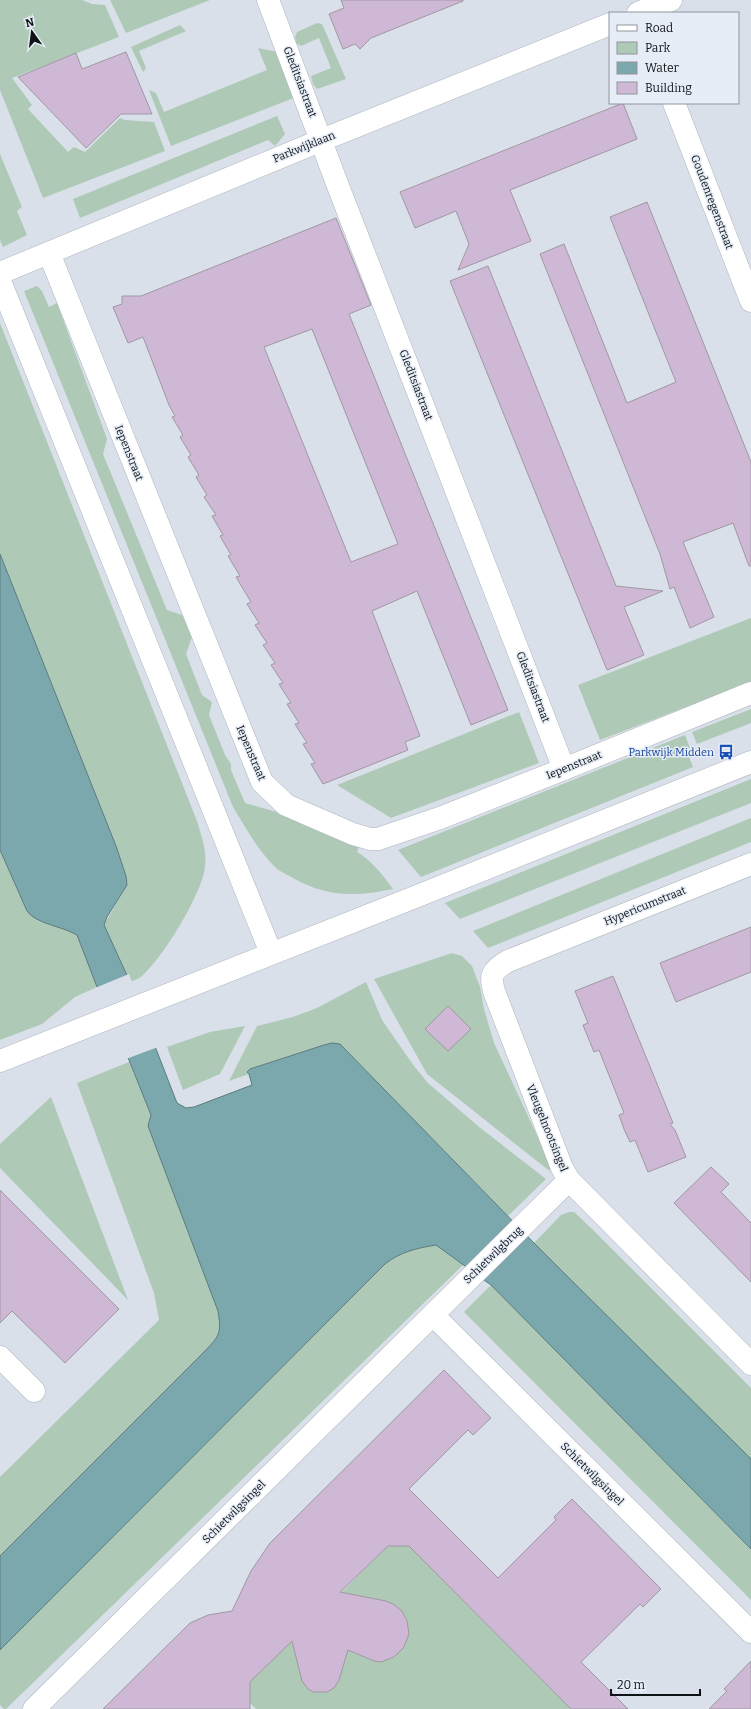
<svg xmlns="http://www.w3.org/2000/svg" width="751" height="1709" font-family="Bitter,serif">
<style>
.green{fill:#aecab6}
.water{fill:#7ba8ac;stroke:#5b7b7f}
.pier{fill:#d9e0ea}
.building{fill:#cfb8d6;stroke:#9f98a1;fill-rule:evenodd}
.lines{fill:none;stroke-linecap:round;stroke-linejoin:round}
.minor-casing{stroke:#afb6bf;stroke-width:23}
.minor{stroke:#fff;stroke-width:22}
.labels{text-anchor:middle;dominant-baseline:central;stroke-width:3;stroke-linejoin:round;paint-order:stroke}
.street-label{font-size:11px;fill:#101316;stroke:#e6edf7}
.transit-label{font-size:11px;fill:#164399;stroke:#e6edf7;text-anchor:end}
</style>
<rect width="100%" height="100%" fill="#d9e0ea"/>
<g class="green">
<polygon points="0,0 82,0 92,4 105,5 119,37 12,78 32,105 28,109 68,152 74,147 85,152 120,118 125,120 154,122 165,151 43,198 0,90"/>
<polygon points="110,0 210,0 126,33"/>
<polygon points="317,23 322,24 346,79 317,89 313,84 311,76 331,68 319,38 301,46 296,43 295,37 297,32"/>
<polygon points="180,25 186,31 139,51 146,68 143,72 131,47"/>
<polygon points="258,48 278,52 296,97 171,146 149,90 156,93 164,112 267,70"/>
<polygon points="277,116 285,134 275,146 268,140 80,218 73,199"/>
<polygon points="0,154 22,207 17,211 27,235 3,247 0,240"/>
<path d="M37,286L42,291L49,307L57,303L107,439L103,454L167,610L182,615L192,637L186,654L202,695L212,702L209,715L225,755L231,764V770L245,803L280,813L304,825L359,846L357,852C372,861 383,875 393,889C356,897 326,897 293,878C288,875 281,872 277,869C258,851 246,828 233,807L24,291Z"/>
<path d="M0,323L197,821C201,835 207,850 205,866C203,893 162,959 142,976C139,979 134,980 130,982L104,925L127,885L126,876L116,846L0,554Z"/>
<polygon points="751,618 751,682 600,740 578,685"/>
<polygon points="751,709 751,723 697,744 692,732"/>
<polygon points="519,712 539,763 391,818 337,785"/>
<polygon points="685,735 690,748 686,749 693,767 421,877 398,850"/>
<polygon points="751,779 751,803 460,919 445,903"/>
<polygon points="751,818 751,842 488,948 473,931"/>
<polygon points="0,851 27,911 39,920 59,926 77,935 97,987 75,997 42,1024 0,1040"/>
<polygon points="452,953 462,956 472,966 480,987 484,1009 494,1043 554,1172 547,1169 427,1074 374,979"/>
<polygon points="366,982 382,1020 414,1066 428,1083 478,1126 546,1179 508,1216 340,1044 324,1045 250,1069 247,1072 249,1074 229,1081 257,1026 293,1017 317,1008"/>
<polygon points="245,1026 220,1074 183,1090 167,1047 210,1032"/>
<path d="M129,1062L151,1115L218,1311C222,1335 219,1336 203,1353L0,1556V1477L159,1320L154,1293L77,1083Z"/>
<polygon points="51,1097 128,1300 0,1168 0,1144"/>
<polygon points="569,1212 574,1212 592,1229 751,1388 751,1459 534,1243 561,1215"/>
<path d="M436,1244L463,1265L6,1709H4L0,1705V1650L385,1264C400,1252 417,1248 436,1244Z"/>
<polygon points="491,1285 751,1549 751,1600 464,1312"/>
<polygon points="388,1546 409,1546 571,1709 256,1709 250,1703 250,1682"/>
</g>
<path class="water" d="M0,554L116,846L126,876L127,885L107,917L104,925L130,982L177,1103L186,1108L194,1107L252,1085L249,1074L247,1072L250,1069L324,1045L332,1043L340,1044L534,1243L751,1459V1549L491,1285L436,1245C417,1248 400,1252 385,1264L0,1650V1556L203,1353C219,1336 222,1335 218,1311L148,1126L151,1115L102,993L97,987L77,935C62,926 36,924 27,911L0,850Z"/>
<polygon class="pier" points="129,974 158,1047 126,1059 100,994 95,988"/>
<g class="building">
<polygon points="341,0 463,0 463,1 371,38 360,49 355,44 343,49 329,14 344,8"/>
<polygon points="126,52 152,114 121,114 86,148 18,77 76,53 82,69"/>
<polygon points="623,103 637,139 510,190 531,241 458,270 469,244 456,211 415,228 400,192"/>
<polygon points="647,202 751,462 751,566 749,566 733,523 683,542 714,617 690,628 674,587 670,589 660,554 540,254 564,244 627,403 676,382 610,217"/>
<path d="M336,218L371,305L349,314L508,710L471,725L417,591L372,611L420,736L405,742L408,750L323,784L311,764L315,763L303,744L307,743L295,724L299,723L287,704L291,703L279,684L283,683L271,665L275,663L263,645L267,643L255,625L259,623L247,604L251,602L236,577L240,576L228,556L231,555L220,536L223,535L212,516L216,515L204,497L207,495L196,477L199,475L188,457L191,455L180,437L183,435L172,417L175,416L169,405L143,337L128,343L113,307L122,304V296H141ZM312,329L398,544L351,562L264,347Z"/>
<polygon points="488,266 616,586 663,591 624,607 644,655 607,670 450,281"/>
<polygon points="751,927 751,972 676,1002 660,963"/>
<polygon points="613,976 673,1123 670,1124 675,1130 686,1157 648,1172 635,1140 630,1142 624,1129 619,1115 624,1113 599,1050 594,1052 583,1025 588,1023 575,991"/>
<polygon points="448,1006 471,1029 448,1051 425,1029"/>
<polygon points="711,1167 729,1184 721,1192 751,1223 751,1282 674,1203"/>
<polygon points="0,1190 119,1309 65,1363 12,1311 0,1323"/>
<polygon points="444,1370 491,1418 473,1435 468,1430 409,1489 498,1578 556,1520 554,1517 572,1499 661,1589 643,1607 640,1604 581,1662 628,1709 571,1709 409,1546 388,1546 340,1592 386,1601 393,1604 402,1611 407,1621 409,1634 404,1647 394,1657 381,1662 374,1661 348,1650 339,1680 334,1688 327,1692 313,1692 308,1689 302,1681 292,1641 250,1682 250,1709 103,1709 190,1623 208,1615 232,1611 251,1571 270,1543"/>
<polygon points="751,1661 751,1709 709,1709 727,1691 724,1689"/>
</g>
<g class="lines">
<defs>
<g id="minor">
<polyline points="268,0 338,186 564,769"/>
<polyline points="638,13 671,0"/>
<polyline points="674,103 751,301"/>
<polyline points="49,253 262,782 286,805 353,834 370,839 378,839 440,818 564,769 751,693"/>
<polyline points="0,273 322,140 610,24"/>
<polyline points="0,281 271,953"/>
<path d="M751,864L508,961C491,971 489,976 495,994L562,1168L569,1180L751,1364"/>
<polyline points="0,1061 410,899 751,762"/>
<polyline points="433,1315 751,1632"/>
<polyline points="0,1357 34,1391"/>
<polyline points="34,1709 569,1180"/>
</g>
</defs>
<use href="#minor" class="minor-casing"/>
<use href="#minor" class="minor"/>
</g>
<defs>
<symbol id="bus-bare" viewBox="-9 -9 18 18"><path d="M-5-6H5V4H4V6H2V4H-2V6H-4V4H-5ZM-3.5-4V0h7V-4ZM-3.5 1.2v1.5H-2V1.2ZM2 1.2v1.5H3.5V1.2Z" fill="#1a4fb4" stroke="#e6edf7" stroke-width="2.5" paint-order="stroke"/></symbol>
</defs>
<g fill-rule="evenodd">
<use href="#bus-bare" x="715" y="741" width="22" height="22"/>
</g>
<g class="labels">
<g class="street-label">
<text transform="translate(300 82) rotate(69)">Gleditsiastraat</text>
<text transform="translate(304 147) rotate(-22)">Parkwijklaan</text>
<text transform="translate(712 202) rotate(69)">Goudenregenstraat</text>
<text transform="translate(416 385) rotate(69)">Gleditsiastraat</text>
<text transform="translate(129 453) rotate(68)">Iepenstraat</text>
<text transform="translate(533 687) rotate(69)">Gleditsiastraat</text>
<text transform="translate(251 753) rotate(67)">Iepenstraat</text>
<text transform="translate(574 765) rotate(-22)">Iepenstraat</text>
<text transform="translate(645 906) rotate(-22)">Hypericumstraat</text>
<text transform="translate(547 1128) rotate(68)">Vleugelnootsingel</text>
<text transform="translate(493 1255) rotate(-44)">Schietwilgbrug</text>
<text transform="translate(592 1474) rotate(45)">Schietwilgsingel</text>
<text transform="translate(234 1512) rotate(-45)">Schietwilgsingel</text>
</g>
<g class="transit-label">
<text x="714" y="752">Parkwijk Midden</text>
</g>
</g>
<rect x="609" y="12" width="130" height="92" fill="#e6edf7" stroke="#90969d"/>
<rect x="617" y="25" width="20" height="6" fill="#ffffff" stroke="#90969d"/>
<text x="645" y="32" font-size="12" fill="#101316">Road</text>
<rect x="617" y="42" width="20" height="12" fill="#aecab6" stroke="#90969d"/>
<text x="645" y="52" font-size="12" fill="#101316">Park</text>
<rect x="617" y="62" width="20" height="12" fill="#7ba8ac" stroke="#90969d"/>
<text x="645" y="72" font-size="12" fill="#101316">Water</text>
<rect x="617" y="82" width="20" height="12" fill="#cfb8d6" stroke="#90969d"/>
<text x="645" y="92" font-size="12" fill="#101316">Building</text>
<g transform="translate(32 32) rotate(346)" stroke="#e6edf7" stroke-width="3" paint-order="stroke">
<path d="M0-3L7 15L0 10L-7 15Z" fill="#101316"/>
<text y="-6" font-size="11" font-weight="bold" text-anchor="middle" fill="#101316">N</text>
</g>
<path d="M611 1689v6h89v-6" fill="none" stroke="#101316" stroke-width="2"/>
<text x="617" y="1689" font-size="12" fill="#101316" stroke="#e6edf7" stroke-width="3" paint-order="stroke">20 m</text>
</svg>
